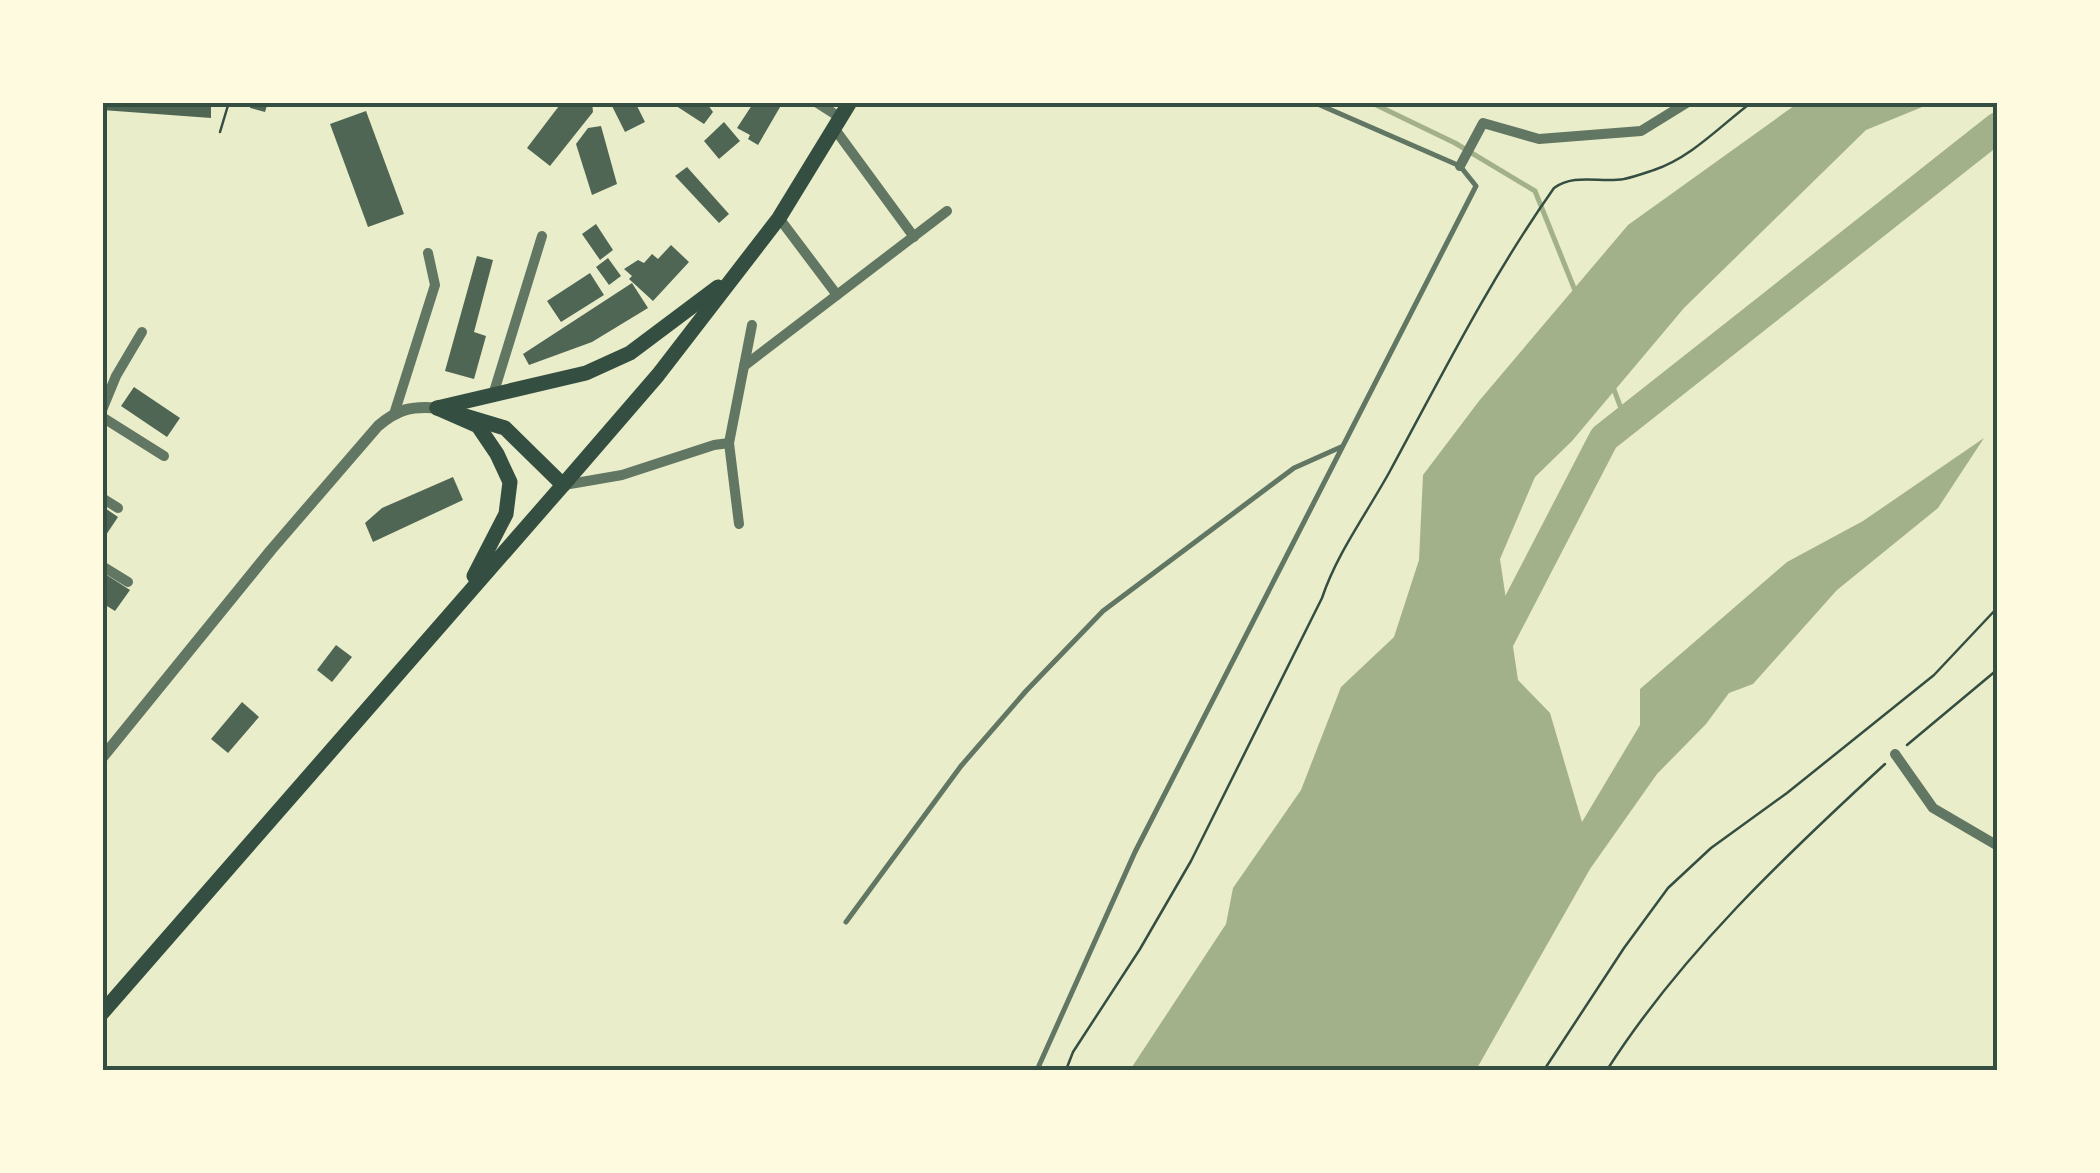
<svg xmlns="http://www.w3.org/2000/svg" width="2100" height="1173" font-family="Raleway,sans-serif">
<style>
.water{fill:#a3b18a}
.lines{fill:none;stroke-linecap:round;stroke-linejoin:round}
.stream{stroke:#a3b18a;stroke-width:5}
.river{stroke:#a3b18a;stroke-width:30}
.building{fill:#4f6655}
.path{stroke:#344e41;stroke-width:2.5}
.service{stroke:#617663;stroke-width:5}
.minor{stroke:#617663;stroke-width:10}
.tertiary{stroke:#617663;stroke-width:11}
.primary{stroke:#344e41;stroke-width:15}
.trunk{stroke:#344e41;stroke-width:15}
.neatline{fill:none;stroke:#344e41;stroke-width:4}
</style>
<rect width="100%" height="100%" fill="#e9edc9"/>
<polygon class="water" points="1798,103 1932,103 1866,130 1684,308 1572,441 1535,477 1500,559 1518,680 1550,713 1582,822 1640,725 1640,689 1787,562 1863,521 1984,438 1938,508 1837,590 1753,684 1729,693 1706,724 1657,774 1590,869 1476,1070 1130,1070 1226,924 1233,888 1301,790 1341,687 1394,637 1419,560 1423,475 1479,401 1628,225"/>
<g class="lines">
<g class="stream">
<polyline points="1370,102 1455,143 1535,191 1576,293"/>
<polyline points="1613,387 1625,419"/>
</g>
<polyline class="river" points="1491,656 1604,438 1998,127"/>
</g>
<g class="building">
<polygon points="102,102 211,102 211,118 102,110"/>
<polygon points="251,102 268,102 265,112 250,108"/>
<polygon points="562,102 592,102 593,112 550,166 527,148"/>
<polygon points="610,102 635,102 645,122 625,132"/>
<polygon points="670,102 706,102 713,112 704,124"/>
<polygon points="754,102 783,102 758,145 748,139 750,135 737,128"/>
<polygon points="366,111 404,214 368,227 330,124"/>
<polygon points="724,122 740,141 719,159 704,141"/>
<polygon points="601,126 617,184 592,195 576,144 588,128"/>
<polygon points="687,167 729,214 719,223 675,176"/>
<polygon points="596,224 613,250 600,260 582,234"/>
<polygon points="671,245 689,262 653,301 629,279 632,276 624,269 638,260 644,263 652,254 658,259"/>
<polygon points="477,256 493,260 474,332 486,336 474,379 445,371"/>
<polygon points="608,258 621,276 609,285 596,267"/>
<polygon points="590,273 604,295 561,322 547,301"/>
<polygon points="632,283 648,308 592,342 529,365 523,354"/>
<polygon points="134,387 180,418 167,437 121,406"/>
<polygon points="453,477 463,500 373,542 365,523 382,508"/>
<polygon points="102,506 118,517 102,541"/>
<polygon points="102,572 130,590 115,611 102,603"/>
<polygon points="336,645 352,657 332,682 317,670"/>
<polygon points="242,702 259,717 228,753 211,739"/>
</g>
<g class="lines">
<g class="path">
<polyline points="220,132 229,102"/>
<polyline points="1907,745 1998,669"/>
<path d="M1066,1070L1073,1052L1140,949L1191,861L1322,598C1337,553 1367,513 1390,471C1442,375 1491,277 1554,188C1574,173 1600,183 1624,179C1634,177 1645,173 1654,170C1692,157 1720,126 1752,102"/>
<polyline points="1544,1070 1624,948 1668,888 1711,848 1787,793 1934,675 1998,607"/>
<path d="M1607,1070C1681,954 1785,856 1885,764"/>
</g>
<g class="service">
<polyline points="846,922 961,766 1026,691 1103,611 1294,468 1341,447"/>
<polyline points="1037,1070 1135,852 1476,186 1460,166 1313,102"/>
</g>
<g class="minor">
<polyline points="816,102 841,118"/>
<polyline points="834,128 914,237"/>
<polyline points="1460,166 1483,123 1539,139 1641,131 1688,102"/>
<polyline points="779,218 837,295"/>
<polyline points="744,366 947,211"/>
<polyline points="493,395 542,236"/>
<polyline points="102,410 116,376 142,332"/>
<polyline points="395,411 435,285 428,253"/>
<polyline points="102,417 164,456"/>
<polyline points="729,443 752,325"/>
<polyline points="564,485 622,475 714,445 729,443 739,524"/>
<polyline points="102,498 118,508"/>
<polyline points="102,566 128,582"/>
<polyline points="1895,754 1933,808 1998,846"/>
</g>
<path class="tertiary" d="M102,758L271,550L378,426C398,409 411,406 437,408"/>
<g class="primary">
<polyline points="437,408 586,373 630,353 718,287"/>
<polyline points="465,416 505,428 563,485 658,375 779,218 850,102"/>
</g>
<g class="trunk">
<polyline points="437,408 478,426 497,454 510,482 506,514 474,576"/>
<polyline points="102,1013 563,485"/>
</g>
</g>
<rect width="2100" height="1173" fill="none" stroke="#fefae0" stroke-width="210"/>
<rect x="105" y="105" width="1890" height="963" class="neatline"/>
</svg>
